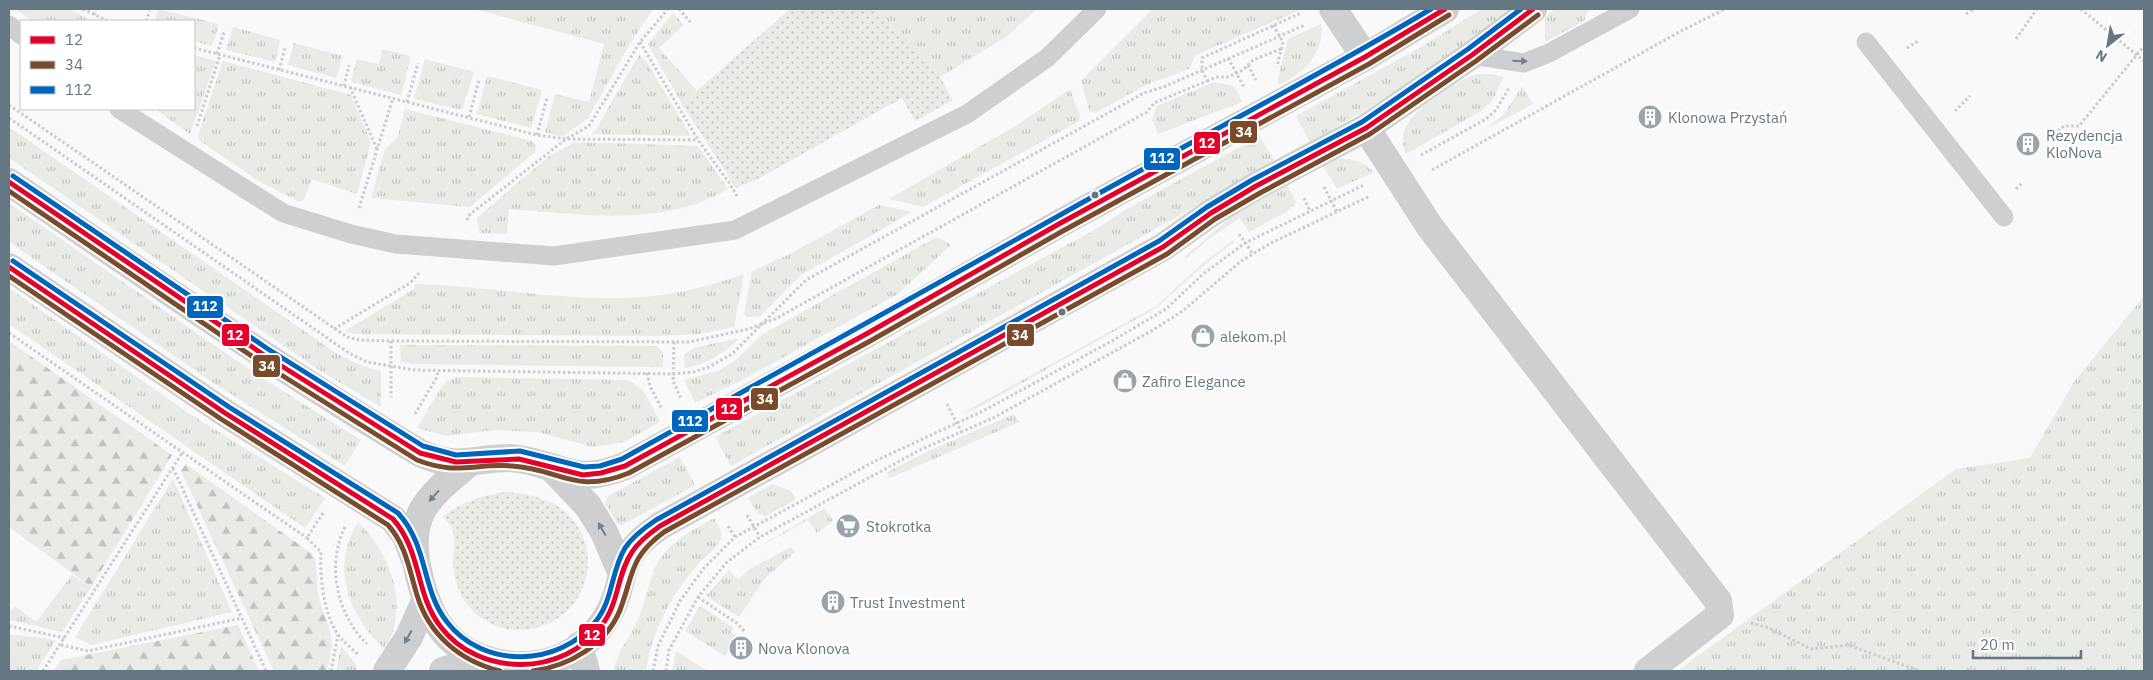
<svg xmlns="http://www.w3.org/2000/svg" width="2153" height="680" font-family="'IBM Plex Sans',sans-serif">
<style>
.grass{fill:url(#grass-tufts)}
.forest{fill:url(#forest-firs)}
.garden{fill:url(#garden-dots)}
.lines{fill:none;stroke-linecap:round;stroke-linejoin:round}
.path{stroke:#cbcccd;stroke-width:3;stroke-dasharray:2.5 2.5;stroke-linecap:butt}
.service{stroke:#cecfd0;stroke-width:19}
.minor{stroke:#cecfd0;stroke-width:28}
.tertiary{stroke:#cecfd0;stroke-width:28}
.bus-1-casing{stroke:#fff;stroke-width:9}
.bus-2-casing{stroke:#fff;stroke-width:9}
.bus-3-casing{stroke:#fff;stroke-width:9}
.bus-1{stroke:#e4002b;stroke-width:5}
.bus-2{stroke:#7a4b2a;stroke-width:5}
.bus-3{stroke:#0065bd;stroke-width:5}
.oneway{fill:#707f8b}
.bus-dot{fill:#657683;stroke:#fff;stroke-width:2}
.labels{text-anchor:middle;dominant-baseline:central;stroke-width:5;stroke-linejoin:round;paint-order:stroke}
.poi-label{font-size:15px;fill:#657683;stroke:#fff;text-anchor:start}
.line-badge{stroke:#fff;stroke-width:2}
.badge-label{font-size:14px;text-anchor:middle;font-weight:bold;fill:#fff}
</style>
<defs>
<pattern id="grass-tufts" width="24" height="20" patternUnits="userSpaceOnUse" patternTransform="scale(1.25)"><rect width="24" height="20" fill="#e8ebe6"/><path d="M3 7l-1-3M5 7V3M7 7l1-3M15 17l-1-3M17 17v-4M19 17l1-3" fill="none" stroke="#c0c3c0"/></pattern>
<pattern id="forest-firs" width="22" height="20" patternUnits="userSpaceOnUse" patternTransform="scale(1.25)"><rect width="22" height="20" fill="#e8ebe6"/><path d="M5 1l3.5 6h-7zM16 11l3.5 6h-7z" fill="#c0c3c0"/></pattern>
<pattern id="garden-dots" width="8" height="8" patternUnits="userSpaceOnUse" patternTransform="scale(1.25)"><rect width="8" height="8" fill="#e8ebe6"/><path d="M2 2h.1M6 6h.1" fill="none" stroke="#c0c3c0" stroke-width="1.8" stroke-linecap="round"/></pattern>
</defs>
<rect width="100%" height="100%" fill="#f9f9f9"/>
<g class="grass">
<polygon points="15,9 69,9 93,21 33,21"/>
<polygon points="158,9 219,24 212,46 194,41 194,21 155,21"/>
<polygon points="474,9 653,9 628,47 588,118 562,137 545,132 555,94 589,102 604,44"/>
<polygon points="871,9 1037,9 1006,37 940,77"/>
<polygon points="1153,9 1303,9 1196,55 1189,69 1146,85 1095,113 1089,110 1081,81"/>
<polygon points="1482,9 1514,9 1402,89 1310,142 1296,116 1421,47"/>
<polygon points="1556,9 1588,9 1584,21 1545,42 1545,17"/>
<polygon points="673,13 684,25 659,48 698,92 682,104 648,44"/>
<path d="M1321,24C1326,53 1302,74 1279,85L1277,82L1288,39Z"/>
<polygon points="233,27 280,40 275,62 226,50"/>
<polygon points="294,43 343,56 336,78 288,65"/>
<polygon points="382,49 411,56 401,95 351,82 357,59 379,64"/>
<polygon points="194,55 216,61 190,134 155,109 194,109"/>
<polygon points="639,55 646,61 691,136 590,134 595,131"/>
<polygon points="425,59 474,72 462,110 414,99"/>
<polygon points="223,61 351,95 371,142 357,194 312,179 304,200 299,202 257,180 199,140 198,135"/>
<path d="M1490,74L1504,77L1492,101L1481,111L1406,154C1394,126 1421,107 1441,94C1451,87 1460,80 1471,76C1477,74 1484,74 1490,74Z"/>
<polygon points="487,76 542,90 531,128 477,114"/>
<polygon points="1214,82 1234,86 1242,102 1158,134 1152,119 1157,106"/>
<polygon points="1522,86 1533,104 1486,129 1504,114"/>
<polygon points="1070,89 1080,116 1079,121 923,207 889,199 1019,124"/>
<polygon points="405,109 532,141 536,147 535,152 470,207 371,198 385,149 398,136"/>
<polygon points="9,127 336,353 358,364 381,372 381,407 319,370 9,158"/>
<polygon points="1260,136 1275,162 731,466 715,437 1094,230 1132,206"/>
<path d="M575,142L698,146L728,189C663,228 581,214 509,209L507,234L479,233L477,218L548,157Z"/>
<path d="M1339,159C1353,158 1364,163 1374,172L1337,189L1322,164Z"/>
<polygon points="1287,185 1296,202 1288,211 1249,232 1240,218 1210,238 1186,259 1184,257 1236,213"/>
<polygon points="9,203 259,376 361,440 345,466 212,382 9,242"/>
<polygon points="879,205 912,212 801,275 760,316 747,317 744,314 752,271 788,255"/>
<polygon points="937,237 951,245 898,294 742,380 695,403 684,380 718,371 737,359 761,335"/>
<polygon points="1233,240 1235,242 1209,261 1156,308 979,407 957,416 1156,306 1203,263"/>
<path d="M744,274L734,327L700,334L660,336L354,334L345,331L414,289L415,284C497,286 581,306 663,295C691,291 718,283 744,274Z"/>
<polygon points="9,288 190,414 325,498 305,528 9,324"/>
<polygon points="2144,296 2144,671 1677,671 1956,469 2030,458 2074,382"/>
<path d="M740,338C725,353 706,364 685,368L684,355L693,348Z"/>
<polygon points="400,345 657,346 663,352 663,367 414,364 401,362"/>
<polygon points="457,377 628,380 643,390 660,422 624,442 593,447 537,432 494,430 446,436 417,428 442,386 447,381"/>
<polygon points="1014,414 1020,422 890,478 886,473 926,452"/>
<polygon points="680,457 695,485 622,525 617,523 605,502 608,496"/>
<polygon points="173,479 232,612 91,645 75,637"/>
<polygon points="773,484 791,491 796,499 766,516 758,514 748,498"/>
<polygon points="825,508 833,521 817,533 808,520 746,554"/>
<path d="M714,518C717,524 724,532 721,539C718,548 704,557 698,564C672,594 651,632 646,671H613C618,651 630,637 638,619C645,603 648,586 654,571C664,544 691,531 714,518Z"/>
<path d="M358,522C391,553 410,607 385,649C348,616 330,567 358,522Z"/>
<polygon points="791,547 795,552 765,578 739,617 706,596 729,570 738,580 749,569"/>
<polygon points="72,575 91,587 62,632 9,620 9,614 15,606 36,622"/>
<polygon points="700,606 734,628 731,632 737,636 725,656 685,631"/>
<polygon points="9,634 56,640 36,671 9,671"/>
<polygon points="341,646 356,664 357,671 336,671"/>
<polygon points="676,651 708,671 672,671"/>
</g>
<g class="forest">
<polygon points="9,341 172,455 91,587 9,527"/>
<polygon points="186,464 311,553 315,558 318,595 330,631 332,647 327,671 274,671 181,471"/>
<polygon points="238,625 259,671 53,671 61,660"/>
</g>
<g class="garden">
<polygon points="790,9 871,9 940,77 953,100 915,121 902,98 756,180 736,188 682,104"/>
<path d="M506,492C523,493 539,496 554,504C610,537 593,619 530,629C513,632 495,628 480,617C462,604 452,580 453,557C454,540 458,529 442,517C462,502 482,495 506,492Z"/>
</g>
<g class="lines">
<g class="path">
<polyline points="83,9 108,21"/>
<polyline points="679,9 691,23"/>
<polyline points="2081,9 2144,61"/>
<polyline points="1966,14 1974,9"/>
<polyline points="94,15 96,9"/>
<polyline points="146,21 150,11"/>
<polyline points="1273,25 1283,42 1277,67"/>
<polyline points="2016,39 2037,9"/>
<polyline points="640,42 698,140 730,184 738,198"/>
<polyline points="194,48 537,135 566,139 698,140"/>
<polyline points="1907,48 1918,41"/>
<polyline points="217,54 224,32"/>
<polyline points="1228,58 1244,87"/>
<polyline points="1248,65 1256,80"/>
<polyline points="279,70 285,48"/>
<polyline points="1207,81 1217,77 1228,77 1243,70 1253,60 1281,49"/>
<polyline points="344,86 349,65"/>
<polyline points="350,87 377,149"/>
<polyline points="407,102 418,63"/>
<polyline points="9,105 347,337 359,340 391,341 689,342 748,329 775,319 1147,112 1154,103 1207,81 1202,70 1202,58 1301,13"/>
<polyline points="1955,111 1970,96"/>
<polyline points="469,117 479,80"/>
<polyline points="9,118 349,353 367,362 414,370 673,374 693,372 709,367 732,354 806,280 1144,93 1166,86 1305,25"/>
<polyline points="197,126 220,55"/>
<polyline points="2058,131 2064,126 2079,126 2144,46"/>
<polyline points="537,135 547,98"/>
<polyline points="1421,155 1486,119 1496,110 1509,88"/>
<polyline points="1432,170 1681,31 1725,9"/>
<polyline points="1324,187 1337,212"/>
<polyline points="2016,189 2023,182"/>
<polyline points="1304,198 1310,211"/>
<polyline points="359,208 393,98"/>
<polyline points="467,220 468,216 566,139 589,126 640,42 668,9"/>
<polyline points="1239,234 1253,254"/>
<polyline points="334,329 410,283 419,273"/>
<polyline points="9,333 307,538"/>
<polyline points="391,341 391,397"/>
<polyline points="674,342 673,381 681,399"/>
<polyline points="647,373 650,386 662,409"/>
<polyline points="947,404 962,433"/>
<polyline points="415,414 437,377 438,370"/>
<polyline points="173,468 266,671"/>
<path d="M323,513L307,538L321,552C320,579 323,613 339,636C345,643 352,649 359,655"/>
<polyline points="747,515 760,537"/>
<polyline points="728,526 735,537"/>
<path d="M345,527C326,565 337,615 367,644"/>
<polyline points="698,597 738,624 745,632"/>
<polyline points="1751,623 1769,628 1811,649 1848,645 1920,671"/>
<polyline points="9,626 65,638"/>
<polyline points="61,645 88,651 242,618"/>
<polyline points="43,671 182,453"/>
<polyline points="331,671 338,635"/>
<polyline points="653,671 658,646 680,601 704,568 735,537 875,461 983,411 1112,341 1166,309 1202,275 1245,243 1364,185"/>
<polyline points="666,671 669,650 698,597 727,562 760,537 920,450 993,418 1153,330 1184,310 1241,261 1271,243 1370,196"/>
</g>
<g class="service">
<polyline points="9,25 21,35"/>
<polyline points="1866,42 2004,217"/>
<polyline points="1472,55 1524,63 1549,53 1630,9"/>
<polyline points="119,109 283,213 351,234 396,244 554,256 735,230 967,114 1047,58 1097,9"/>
</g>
<g class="minor">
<polyline points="1333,9 1365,57"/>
<polyline points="1366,128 1430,227 1718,601 1720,615 1648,671"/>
<polyline points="579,646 586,671"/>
<polyline points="387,671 409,637 425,601"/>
<polyline points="443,671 484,659"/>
</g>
<g class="tertiary">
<path d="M9,182C144,275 279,369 420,453C460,471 471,458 510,458C534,459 554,470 577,474C593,477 610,472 625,466L868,333L1057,225L1365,57L1445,9"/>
<polyline points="9,267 225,413 393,519 406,536 414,557"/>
<path d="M469,463C453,477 432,492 422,511C412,530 414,555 419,575C423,593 428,608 438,624C464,664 523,675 564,656C589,644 609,621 617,594C621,581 623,567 630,555C636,543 649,534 660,526L1163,247L1211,213L1256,186L1366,128L1472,55L1533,9"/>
<polyline points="551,467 588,506 604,532 622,574"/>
</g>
<defs>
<g id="bus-1">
<polyline points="9,182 264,355 420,453 456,462 519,459 583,475 601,473 625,466 868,333 1057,225 1365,57 1445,9"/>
<path d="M9,267L225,413L393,519C422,552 415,593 440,626C479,678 563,677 602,625C619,603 617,574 632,552C639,541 650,533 660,526L1163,247L1211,213L1256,186L1366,128L1472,55L1533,9"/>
</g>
<g id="bus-2">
<path d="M9,191L259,361L417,460C459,476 472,463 512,466C561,469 574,495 629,473L872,340L1061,232L1369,64L1449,15"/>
<path d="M9,276L221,419L388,525C406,545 409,569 417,595C429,635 460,661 500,671"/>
<path d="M533,671C569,666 606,645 620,610C634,573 629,558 664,532L1167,254L1215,219L1260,193L1370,134L1476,61L1538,15"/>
</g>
<g id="bus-3">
<path d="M13,176L268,349L423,446L456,455L520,451L584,467L600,466L622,459C766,380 909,299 1053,219C1178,148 1307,83 1431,9"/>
<path d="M13,261L229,407L398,513C429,547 421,589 447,622C483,669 559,668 596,621C613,600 611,571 625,548C633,536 644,528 656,520L1159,241L1207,207L1252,180L1362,122L1468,49L1521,9"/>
</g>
</defs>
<use href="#bus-1" class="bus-1-casing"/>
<use href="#bus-2" class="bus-2-casing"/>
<use href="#bus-3" class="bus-3-casing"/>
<use href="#bus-1" class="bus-1"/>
<use href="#bus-2" class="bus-2"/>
<use href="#bus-3" class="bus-3"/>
</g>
<defs><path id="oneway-solid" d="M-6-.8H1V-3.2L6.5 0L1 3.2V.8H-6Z" transform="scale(1.25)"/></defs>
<g class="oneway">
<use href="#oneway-solid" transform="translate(1520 61) rotate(1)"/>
<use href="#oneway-solid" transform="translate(434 496) rotate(132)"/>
<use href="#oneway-solid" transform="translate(602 529) rotate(-120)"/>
<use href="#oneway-solid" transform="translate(408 637) rotate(119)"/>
</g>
<defs>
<symbol id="building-disc" viewBox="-11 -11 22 22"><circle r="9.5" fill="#99a4ac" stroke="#fff"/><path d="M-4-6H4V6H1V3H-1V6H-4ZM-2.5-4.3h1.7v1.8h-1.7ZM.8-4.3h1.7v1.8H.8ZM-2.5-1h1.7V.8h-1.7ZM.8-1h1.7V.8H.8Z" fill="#fff"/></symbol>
<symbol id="shop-disc" viewBox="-11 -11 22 22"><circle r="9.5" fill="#99a4ac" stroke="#fff"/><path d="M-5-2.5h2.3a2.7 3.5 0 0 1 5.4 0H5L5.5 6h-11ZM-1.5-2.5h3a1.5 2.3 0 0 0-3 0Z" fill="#fff"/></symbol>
<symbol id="supermarket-disc" viewBox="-11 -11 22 22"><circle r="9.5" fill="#99a4ac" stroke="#fff"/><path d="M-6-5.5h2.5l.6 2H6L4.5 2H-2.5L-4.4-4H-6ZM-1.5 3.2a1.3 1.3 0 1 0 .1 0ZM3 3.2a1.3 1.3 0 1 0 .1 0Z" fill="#fff"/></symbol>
</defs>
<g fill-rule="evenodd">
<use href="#building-disc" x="1636" y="103" width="28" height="28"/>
<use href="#building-disc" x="2014" y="130" width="28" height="28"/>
<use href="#shop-disc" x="1189" y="322" width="28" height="28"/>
<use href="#shop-disc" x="1111" y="367" width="28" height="28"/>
<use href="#supermarket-disc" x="834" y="512" width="28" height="28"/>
<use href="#building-disc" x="819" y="588" width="28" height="28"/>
<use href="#building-disc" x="727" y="634" width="28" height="28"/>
</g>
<g class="bus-dot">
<circle cx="1095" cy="195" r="4.5"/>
<circle cx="1062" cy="312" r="4.5"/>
</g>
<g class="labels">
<g class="poi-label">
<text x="1668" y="117">Klonowa Przystań</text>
<text x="2046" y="135">Rezydencja<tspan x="2046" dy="17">KloNova</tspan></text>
<text x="1220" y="336">alekom.pl</text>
<text x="1142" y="381">Zafiro Elegance</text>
<text x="866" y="526">Stokrotka</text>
<text x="850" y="602">Trust Investment</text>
<text x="758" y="648">Nova Klonova</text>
</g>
</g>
<g class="line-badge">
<rect x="1229" y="120" width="29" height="24" rx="5" fill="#7a4b2a"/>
<rect x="1193" y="131" width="28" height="24" rx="5" fill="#e4002b"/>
<rect x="1143" y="147" width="38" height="24" rx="5" fill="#0065bd"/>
<rect x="186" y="295" width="38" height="24" rx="5" fill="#0065bd"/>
<rect x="1006" y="323" width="29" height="24" rx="5" fill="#7a4b2a"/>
<rect x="221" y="323" width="29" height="24" rx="5" fill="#e4002b"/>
<rect x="252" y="354" width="29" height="24" rx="5" fill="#7a4b2a"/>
<rect x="750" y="387" width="29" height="24" rx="5" fill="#7a4b2a"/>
<rect x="715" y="397" width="28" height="24" rx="5" fill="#e4002b"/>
<rect x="671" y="409" width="38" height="24" rx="5" fill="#0065bd"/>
<rect x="578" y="623" width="28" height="24" rx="5" fill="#e4002b"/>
</g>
<g class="badge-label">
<text x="1244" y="137">34</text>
<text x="1207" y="148">12</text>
<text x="1162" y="163">112</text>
<text x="205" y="311">112</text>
<text x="1020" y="340">34</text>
<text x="235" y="340">12</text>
<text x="267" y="371">34</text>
<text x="765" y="404">34</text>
<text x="729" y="414">12</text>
<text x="690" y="426">112</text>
<text x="592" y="640">12</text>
</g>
<rect width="2153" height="680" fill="none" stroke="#657683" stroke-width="20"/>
<rect x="20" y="20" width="175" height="90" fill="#ffffff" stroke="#c1c8cd"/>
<rect x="30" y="36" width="25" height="8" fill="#e4002b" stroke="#c1c8cd"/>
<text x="65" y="45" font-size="15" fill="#657683">12</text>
<rect x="30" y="61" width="25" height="8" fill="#7a4b2a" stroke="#c1c8cd"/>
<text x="65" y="70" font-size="15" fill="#657683">34</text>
<rect x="30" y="86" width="25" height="8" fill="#0065bd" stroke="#c1c8cd"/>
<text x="65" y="95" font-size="15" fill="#657683">112</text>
<g transform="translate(2108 45) rotate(211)" stroke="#ffffff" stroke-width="4" paint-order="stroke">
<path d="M0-4L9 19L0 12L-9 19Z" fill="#657683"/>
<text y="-8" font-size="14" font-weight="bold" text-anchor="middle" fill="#657683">N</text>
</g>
<path d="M1973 650v8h108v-8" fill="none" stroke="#657683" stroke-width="2.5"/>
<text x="1980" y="650" font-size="15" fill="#657683" stroke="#ffffff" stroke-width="4" paint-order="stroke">20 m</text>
</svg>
